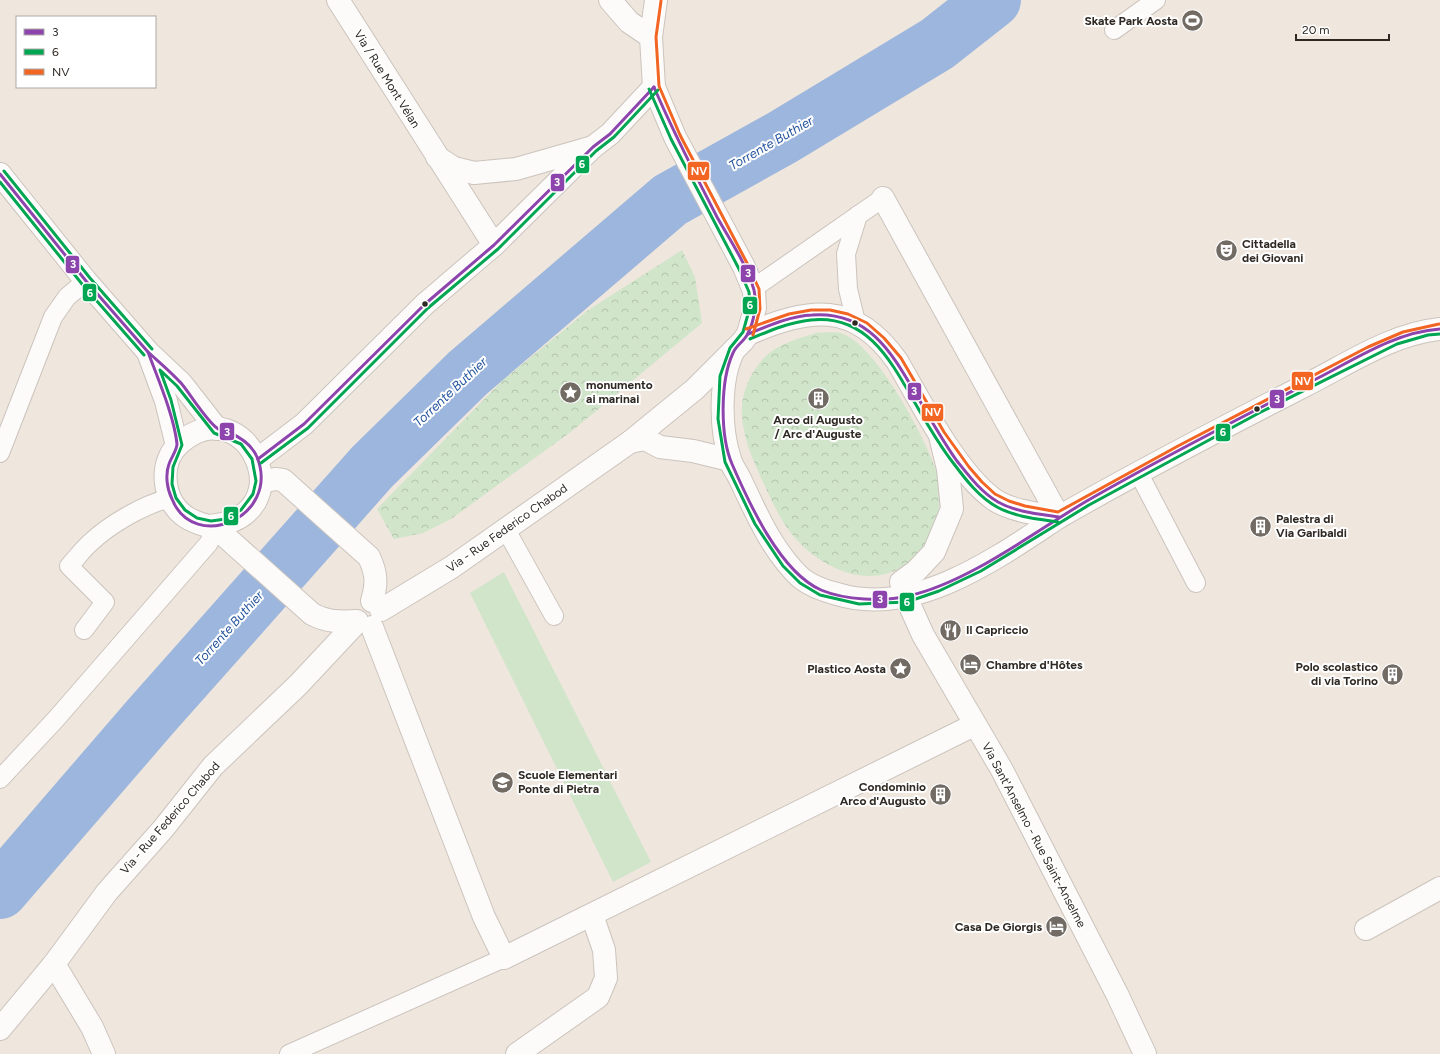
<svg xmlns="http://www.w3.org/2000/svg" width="1440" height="1054" font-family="Figtree,sans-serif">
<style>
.forest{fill:url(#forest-crowns)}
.garden{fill:#d0e5ca}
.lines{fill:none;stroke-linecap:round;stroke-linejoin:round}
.river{stroke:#9cb6de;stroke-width:56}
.lane-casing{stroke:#cbc4bd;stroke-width:20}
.street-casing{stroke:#cbc4bd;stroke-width:24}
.secondary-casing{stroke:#cbc4bd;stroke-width:24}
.lane{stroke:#fdfbfa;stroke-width:18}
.street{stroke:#fdfbfa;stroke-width:22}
.secondary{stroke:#fdfbfa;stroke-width:22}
.bus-1-casing{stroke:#fff;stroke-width:6}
.bus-2-casing{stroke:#fff;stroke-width:6}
.bus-3-casing{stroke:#fff;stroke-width:6}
.bus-1{stroke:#8e44ad;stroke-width:3}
.bus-2{stroke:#00a651;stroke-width:3}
.bus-3{stroke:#f26522;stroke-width:3}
.bus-dot{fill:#2f2923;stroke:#fff;stroke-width:1.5}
.labels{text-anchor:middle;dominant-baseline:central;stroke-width:4;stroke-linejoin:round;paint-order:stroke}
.poi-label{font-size:12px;font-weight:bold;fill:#2f2923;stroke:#fff;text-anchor:start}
.street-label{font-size:12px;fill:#2f2923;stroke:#fff}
.water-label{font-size:13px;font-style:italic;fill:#24549e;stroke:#fff}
.line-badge{stroke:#fff;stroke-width:1.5}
.badge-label{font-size:11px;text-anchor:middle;font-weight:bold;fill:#fff}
</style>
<defs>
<pattern id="forest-crowns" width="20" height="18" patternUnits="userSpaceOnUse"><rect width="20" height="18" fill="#d0e5ca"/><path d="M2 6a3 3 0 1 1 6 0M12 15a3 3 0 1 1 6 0" fill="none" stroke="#b3c4ad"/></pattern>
</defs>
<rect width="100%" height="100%" fill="#efe6dd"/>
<g class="forest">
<polygon points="682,250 695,277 702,323 572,431 451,519 423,533 394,539 377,509 502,381 587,311"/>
<path d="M816,333C824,333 836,331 843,334C876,346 923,434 935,467C942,484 941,503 936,521C931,538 918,557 902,567C867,588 824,569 798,541C782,525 773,503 763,482C752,458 740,432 742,404C744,387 752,371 764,358C777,344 798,339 816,333Z"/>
</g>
<polygon class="garden" points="504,572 651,862 613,882 470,593"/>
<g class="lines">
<polyline class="river" points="0,891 151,716 372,467 468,373 670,200 783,137 937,44 993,0"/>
<defs>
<g id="lane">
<polyline points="1114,30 1156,0"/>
<polyline points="754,291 758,285 883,198"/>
<polyline points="856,322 848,289 846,254 858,215"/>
<polyline points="0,453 53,317 67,297 86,281"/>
<polyline points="1139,474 1196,583"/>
<polyline points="505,528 554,616"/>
<path d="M84,630L105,602L69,566C76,559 82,550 90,543C110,524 143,505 170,498"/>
<polyline points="0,779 56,719 208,544 217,529"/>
<polyline points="289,1054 504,958"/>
</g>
<g id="street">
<polyline points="338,0 494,245"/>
<polyline points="610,0 629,22 651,37"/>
<polyline points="437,157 454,168 474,173 516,169 593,147"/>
<polyline points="0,174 86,281 148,352 181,383 217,429"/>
<path d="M734,350C719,379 720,428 730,459C732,467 738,474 741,481C757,515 773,552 801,578C811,586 825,591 837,594C914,618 997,558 1059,517L883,198"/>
<polyline points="149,355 166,401 177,446"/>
<polyline points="940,436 948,469 952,509 934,552 916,571 901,582 906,597 923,635 1002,770 1117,994 1145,1054"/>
<polyline points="630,442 645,439 660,447 693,451 730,460"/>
<polyline points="372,627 484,917 504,958 974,725"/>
<polyline points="1366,929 1440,888"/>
<polyline points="54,964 92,1027 104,1054"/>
<polyline points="517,1054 598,997 606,978 604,950 592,915"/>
</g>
<g id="secondary">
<path d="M748,334C809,308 854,300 897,361C921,402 955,470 992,498C1009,511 1038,514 1059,517C1139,471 1222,428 1304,386C1348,364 1391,334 1440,329"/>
<polyline points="258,459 304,424 425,304 494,245 593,147 610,134 654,87"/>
<path d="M261,482L275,479L283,480L369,557C377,574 377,584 372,601"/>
<path d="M209,526C308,517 246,385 180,443C158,462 162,501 186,517C196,524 207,525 217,529L312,614C327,622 340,622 357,621"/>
<polyline points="381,610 452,567 630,442 695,389 743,341 748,334 755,308 754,291 744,267 675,137 654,87 651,37 656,0"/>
<polyline points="0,1029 54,964 107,892 163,829 213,766 298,685 357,622"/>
</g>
</defs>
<use href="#lane" class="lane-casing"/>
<use href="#street" class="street-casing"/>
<use href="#secondary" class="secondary-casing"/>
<use href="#lane" class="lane"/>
<use href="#street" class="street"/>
<use href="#secondary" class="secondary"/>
<defs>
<g id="bus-1">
<path d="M654,87C673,132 695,174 717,217C730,240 747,265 754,290C757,303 754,322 748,333C745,341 736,345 733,353C720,381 720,436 732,464C749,503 780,572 821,590C845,600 883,602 908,596C967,583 1033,533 1085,502C1161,458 1240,418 1318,378C1357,358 1396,332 1440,329"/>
<polyline points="0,174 86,281 148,352"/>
<path d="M748,334C768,326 790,316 812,315C869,311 892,353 917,396C930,418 942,440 957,461C969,476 981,492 998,502C1016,512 1039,514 1059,517"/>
<path d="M148,352C159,362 171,372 181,383C191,395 206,420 217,428C219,431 225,431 228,432C240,437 252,445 257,457C281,517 194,554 172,499C167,489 165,475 169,464C171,458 177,450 177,444C174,416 158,379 148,352Z"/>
<polyline points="258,459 304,424 425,304 494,245 593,147 610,134 654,87"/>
</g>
<g id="bus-2">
<polyline points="649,89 671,139 739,269 749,292 750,307 743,332 730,348 720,376 718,419 725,462 755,524 783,566 800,583 820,595 859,604 907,602 939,591 981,571 1089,505 1259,413 1397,344 1428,335 1440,334"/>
<polyline points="4,171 90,278 152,349"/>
<polyline points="0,182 82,284 144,355"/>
<path d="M750,339C769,331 790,322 811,320C867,314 891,361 915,403C927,424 939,445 954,464C966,480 979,497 997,507C1015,517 1038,519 1058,522"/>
<polygon points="160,370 177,386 214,433 241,444 252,459 256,481 253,494 241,510 226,519 211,521 197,518 185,510 176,498 172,484 173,467 182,445 171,400"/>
<polyline points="261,463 308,428 428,308 498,249 596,151 614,137 658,90"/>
</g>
<g id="bus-3">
<polyline points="661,1 656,37 659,86 680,135 748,265 759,289 760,309 753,335"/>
<polyline points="746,329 789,314 811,310 830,310 848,314 867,323 884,338 901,358 944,432 969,467 982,482 995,494 1009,501 1025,506 1058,512 1178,446 1368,347 1403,332 1439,324"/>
</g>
</defs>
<use href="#bus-1" class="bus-1-casing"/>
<use href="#bus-2" class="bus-2-casing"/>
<use href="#bus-3" class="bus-3-casing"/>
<use href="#bus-1" class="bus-1"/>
<use href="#bus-2" class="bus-2"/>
<use href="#bus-3" class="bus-3"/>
</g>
<defs>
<symbol id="stadium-disc" viewBox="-11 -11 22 22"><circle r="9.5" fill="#726b64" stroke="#fff"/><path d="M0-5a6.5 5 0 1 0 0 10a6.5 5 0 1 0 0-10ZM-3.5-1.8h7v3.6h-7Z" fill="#fff"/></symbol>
<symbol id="theatre-disc" viewBox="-11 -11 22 22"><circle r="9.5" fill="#726b64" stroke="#fff"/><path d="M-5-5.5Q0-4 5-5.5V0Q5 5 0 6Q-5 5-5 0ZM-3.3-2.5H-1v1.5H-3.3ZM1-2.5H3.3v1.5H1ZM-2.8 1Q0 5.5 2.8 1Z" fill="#fff"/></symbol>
<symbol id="sight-disc" viewBox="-11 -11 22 22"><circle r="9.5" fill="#726b64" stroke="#fff"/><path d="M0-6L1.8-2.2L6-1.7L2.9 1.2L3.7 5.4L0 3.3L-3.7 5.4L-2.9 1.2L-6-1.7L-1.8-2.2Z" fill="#fff"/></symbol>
<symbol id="building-disc" viewBox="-11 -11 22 22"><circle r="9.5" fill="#726b64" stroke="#fff"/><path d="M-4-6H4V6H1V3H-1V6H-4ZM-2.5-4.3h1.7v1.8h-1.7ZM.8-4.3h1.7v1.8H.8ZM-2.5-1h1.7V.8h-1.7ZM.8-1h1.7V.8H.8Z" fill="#fff"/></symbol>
<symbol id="restaurant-disc" viewBox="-11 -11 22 22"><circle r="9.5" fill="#726b64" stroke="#fff"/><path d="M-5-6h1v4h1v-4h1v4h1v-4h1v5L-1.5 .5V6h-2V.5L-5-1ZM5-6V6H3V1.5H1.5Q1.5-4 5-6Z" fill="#fff"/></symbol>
<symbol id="hotel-disc" viewBox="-11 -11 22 22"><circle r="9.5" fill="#726b64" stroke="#fff"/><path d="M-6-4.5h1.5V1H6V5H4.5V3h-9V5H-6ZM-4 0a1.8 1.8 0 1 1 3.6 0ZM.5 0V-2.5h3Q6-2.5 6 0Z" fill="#fff"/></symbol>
<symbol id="school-disc" viewBox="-11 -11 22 22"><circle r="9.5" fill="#726b64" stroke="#fff"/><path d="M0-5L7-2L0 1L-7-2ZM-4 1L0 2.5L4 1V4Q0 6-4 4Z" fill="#fff"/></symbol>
</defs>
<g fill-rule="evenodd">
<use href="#stadium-disc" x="1180" y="8" width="25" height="25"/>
<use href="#theatre-disc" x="1214" y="238" width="25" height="25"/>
<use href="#sight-disc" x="558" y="380" width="25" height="25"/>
<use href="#building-disc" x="806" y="386" width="25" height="25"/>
<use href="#building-disc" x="1248" y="514" width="25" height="25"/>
<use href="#restaurant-disc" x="938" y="618" width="25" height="25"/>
<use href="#hotel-disc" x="958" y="652" width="25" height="25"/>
<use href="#sight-disc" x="888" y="656" width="25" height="25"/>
<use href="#building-disc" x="1380" y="662" width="25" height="25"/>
<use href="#school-disc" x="490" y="770" width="25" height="25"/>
<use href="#building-disc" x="928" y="782" width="25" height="25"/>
<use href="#hotel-disc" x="1044" y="914" width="25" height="25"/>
</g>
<g class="bus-dot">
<circle cx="425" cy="304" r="3.5"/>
<circle cx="855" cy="323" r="3.5"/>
<circle cx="1257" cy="409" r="3.5"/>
</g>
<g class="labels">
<g class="poi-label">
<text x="1178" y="21" text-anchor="end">Skate Park Aosta</text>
<text x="1242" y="244">Cittadella<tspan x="1242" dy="14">dei Giovani</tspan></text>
<text x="586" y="385">monumento<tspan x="586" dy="14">ai marinai</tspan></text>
<text x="818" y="420" text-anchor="middle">Arco di Augusto<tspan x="818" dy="14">/ Arc d'Auguste</tspan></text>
<text x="1276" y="519">Palestra di<tspan x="1276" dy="14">Via Garibaldi</tspan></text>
<text x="966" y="630">Il Capriccio</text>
<text x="986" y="665">Chambre d'Hôtes</text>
<text x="1378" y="667" text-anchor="end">Polo scolastico<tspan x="1378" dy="14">di via Torino</tspan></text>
<text x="886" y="669" text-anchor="end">Plastico Aosta</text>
<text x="518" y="775">Scuole Elementari<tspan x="518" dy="14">Ponte di Pietra</tspan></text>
<text x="926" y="787" text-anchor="end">Condominio<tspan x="926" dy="14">Arco d'Augusto</tspan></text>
<text x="1042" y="927" text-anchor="end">Casa De Giorgis</text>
</g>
<g class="street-label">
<text transform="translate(387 79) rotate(58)">Via / Rue Mont Vélan</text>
<text transform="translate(507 528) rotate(-35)">Via - Rue Federico Chabod</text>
<text transform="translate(170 818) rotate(-49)">Via - Rue Federico Chabod</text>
<text transform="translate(1034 835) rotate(62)">Via Sant'Anselmo - Rue Saint-Anselme</text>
</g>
<g class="water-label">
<text transform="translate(771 143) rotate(-30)">Torrente Buthier</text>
<text transform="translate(450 392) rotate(-43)">Torrente Buthier</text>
<text transform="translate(229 628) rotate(-48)">Torrente Buthier</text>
</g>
</g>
<g class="line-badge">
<rect x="575" y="155" width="15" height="19" rx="4" fill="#00a651"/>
<rect x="687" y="161" width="23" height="20" rx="4" fill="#f26522"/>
<rect x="550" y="173" width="15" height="19" rx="4" fill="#8e44ad"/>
<rect x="65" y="255" width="15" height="19" rx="4" fill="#8e44ad"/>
<rect x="740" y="264" width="16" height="19" rx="4" fill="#8e44ad"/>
<rect x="82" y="283" width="15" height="19" rx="4" fill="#00a651"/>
<rect x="742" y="296" width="16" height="19" rx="4" fill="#00a651"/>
<rect x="1291" y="371" width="23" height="20" rx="4" fill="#f26522"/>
<rect x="907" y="382" width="15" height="19" rx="4" fill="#8e44ad"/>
<rect x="1269" y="389" width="16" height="20" rx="4" fill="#8e44ad"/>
<rect x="921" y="403" width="23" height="19" rx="4" fill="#f26522"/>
<rect x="219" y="422" width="16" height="19" rx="4" fill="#8e44ad"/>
<rect x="1215" y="423" width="16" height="19" rx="4" fill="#00a651"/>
<rect x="223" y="506" width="16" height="20" rx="4" fill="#00a651"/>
<rect x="872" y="590" width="16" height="19" rx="4" fill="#8e44ad"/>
<rect x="899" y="592" width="16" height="20" rx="4" fill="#00a651"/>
</g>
<g class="badge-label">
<text x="582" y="168">6</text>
<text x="699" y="175">NV</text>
<text x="557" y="186">3</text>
<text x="73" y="268">3</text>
<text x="748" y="277">3</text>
<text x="90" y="297">6</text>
<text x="750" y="309">6</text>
<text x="1303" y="385">NV</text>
<text x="914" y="395">3</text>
<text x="1277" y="403">3</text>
<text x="933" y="416">NV</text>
<text x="227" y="436">3</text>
<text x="1223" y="436">6</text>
<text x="231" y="520">6</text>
<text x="880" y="603">3</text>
<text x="907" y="606">6</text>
</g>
<rect x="16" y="16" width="140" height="72" fill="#ffffff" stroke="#aca9a7"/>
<rect x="24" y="29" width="20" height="6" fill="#8e44ad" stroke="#aca9a7"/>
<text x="52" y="36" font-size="12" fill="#2f2923">3</text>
<rect x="24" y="49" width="20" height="6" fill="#00a651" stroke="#aca9a7"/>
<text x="52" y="56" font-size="12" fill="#2f2923">6</text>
<rect x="24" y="69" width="20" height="6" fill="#f26522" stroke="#aca9a7"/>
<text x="52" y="76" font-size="12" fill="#2f2923">NV</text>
<path d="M1296 34v6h93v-6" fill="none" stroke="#2f2923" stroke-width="2"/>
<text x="1302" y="34" font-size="12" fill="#2f2923" stroke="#ffffff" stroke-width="3" paint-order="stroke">20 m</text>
</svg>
